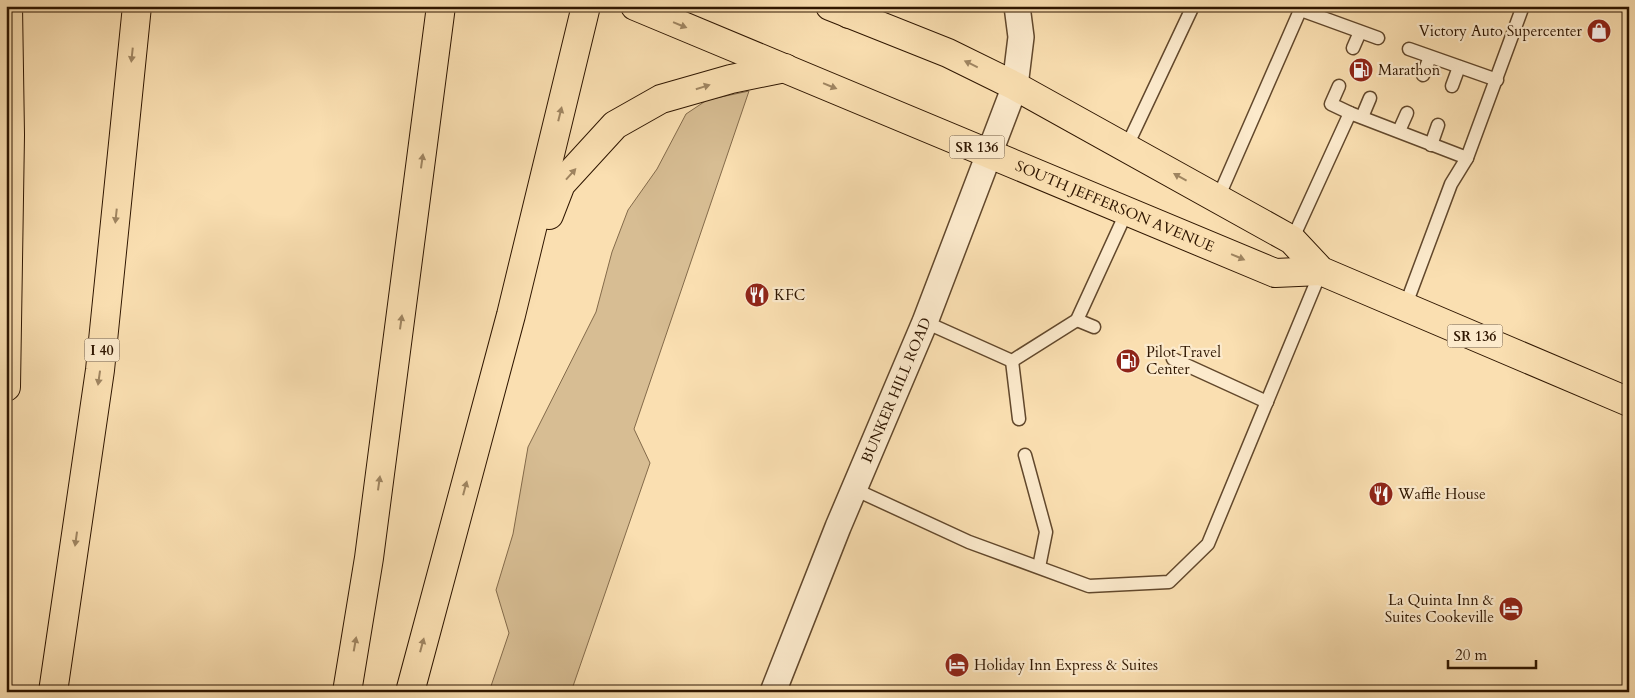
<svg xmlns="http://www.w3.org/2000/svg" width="1635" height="698" font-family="Cardo,serif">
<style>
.green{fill:#d7bd93;stroke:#836a4a}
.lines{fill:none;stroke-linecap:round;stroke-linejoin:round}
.service-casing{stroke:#62482c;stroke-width:15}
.minor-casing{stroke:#62482c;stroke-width:28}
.primary-casing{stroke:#2f1600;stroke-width:30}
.motorway-casing{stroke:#2f1600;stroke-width:30}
.service{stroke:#fceacc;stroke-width:12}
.minor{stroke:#fceacc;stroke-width:25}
.primary{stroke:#fadfb1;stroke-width:28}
.motorway{stroke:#fadfb1;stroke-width:28}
.oneway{fill:#9f8561}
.labels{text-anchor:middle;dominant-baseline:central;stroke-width:4.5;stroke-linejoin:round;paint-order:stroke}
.shield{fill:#fceacc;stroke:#6c563d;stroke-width:1}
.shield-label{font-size:14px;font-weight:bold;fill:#2f1600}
.poi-label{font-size:15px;fill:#2f1600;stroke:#fceacc;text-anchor:start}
.street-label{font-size:15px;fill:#2f1600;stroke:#fceacc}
</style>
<rect width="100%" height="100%" fill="#fadfb1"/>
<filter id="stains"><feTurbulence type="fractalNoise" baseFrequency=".004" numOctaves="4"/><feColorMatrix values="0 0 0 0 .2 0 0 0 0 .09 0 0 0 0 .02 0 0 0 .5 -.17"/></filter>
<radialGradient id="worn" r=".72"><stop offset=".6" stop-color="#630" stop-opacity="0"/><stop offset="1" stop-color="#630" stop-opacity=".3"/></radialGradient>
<polygon class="green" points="749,91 634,429 650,463 571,692 489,692 509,633 496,590 513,534 528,447 596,312 612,252 628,210 657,169 686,114 707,100"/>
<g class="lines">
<defs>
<g id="service">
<polyline points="1301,10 1378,38"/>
<polyline points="1353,48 1360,32"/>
<polyline points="1409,49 1497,80"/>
<polyline points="1423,75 1430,57"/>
<polyline points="1339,86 1331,104 1350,113"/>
<polyline points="1452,86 1459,67"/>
<polyline points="1362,117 1370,98"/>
<polyline points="1399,131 1407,113"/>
<polyline points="1431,145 1438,125"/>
<polyline points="1126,148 1193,6"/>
<polyline points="1218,198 1302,6"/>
<polyline points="1292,240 1350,113 1467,158"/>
<polyline points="1405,307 1451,184 1467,158 1523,6"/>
<polyline points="1077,320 1094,327"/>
<polyline points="925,322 1012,361 1077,320 1127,211"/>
<polyline points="1173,359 1267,402"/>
<polyline points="1012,361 1019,419"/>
<polyline points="1025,455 1046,532 1039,567"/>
<polyline points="854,489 969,542 1089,586 1169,582 1208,544 1321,271"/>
</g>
<g id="minor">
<path id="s1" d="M773,692L838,527L925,322L1015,86L1021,37L1017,6"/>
</g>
<g id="primary">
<path id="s2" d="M635,6L1275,273L1321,271"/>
<polyline points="830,6 948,53 1015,86 1292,240 1321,271 1629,402"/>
</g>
<g id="motorway">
<polyline points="839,6 849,14"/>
<polyline points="549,215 561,184 615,125 661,99 731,79 785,68"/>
<polyline points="6,387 10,135 8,6"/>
<polyline points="53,692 100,370 137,6"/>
<polyline points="347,692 369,558 441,6"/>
<polyline points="410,692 511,315 586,6"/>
</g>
</defs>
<use href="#service" class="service-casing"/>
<use href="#minor" class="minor-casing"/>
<use href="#primary" class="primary-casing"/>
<use href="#motorway" class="motorway-casing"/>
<use href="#service" class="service"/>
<use href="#minor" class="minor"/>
<use href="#primary" class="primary"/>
<use href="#motorway" class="motorway"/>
</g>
<defs><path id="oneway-solid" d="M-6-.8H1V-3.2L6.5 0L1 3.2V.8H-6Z" transform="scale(1.25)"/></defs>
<g class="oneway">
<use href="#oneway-solid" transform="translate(680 25) rotate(22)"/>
<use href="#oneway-solid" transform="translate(132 55) rotate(96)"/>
<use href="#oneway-solid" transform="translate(971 64) rotate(-154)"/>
<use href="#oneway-solid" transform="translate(830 86) rotate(22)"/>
<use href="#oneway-solid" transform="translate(703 87) rotate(-17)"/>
<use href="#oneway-solid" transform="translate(560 114) rotate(-76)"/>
<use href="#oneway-solid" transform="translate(422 161) rotate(-82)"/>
<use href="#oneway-solid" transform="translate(571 174) rotate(-48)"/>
<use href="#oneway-solid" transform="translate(1180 177) rotate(-151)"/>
<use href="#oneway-solid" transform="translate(116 216) rotate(96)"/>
<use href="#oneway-solid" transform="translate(1238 257) rotate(23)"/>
<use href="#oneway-solid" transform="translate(401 322) rotate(-82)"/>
<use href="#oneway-solid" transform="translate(99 378) rotate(98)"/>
<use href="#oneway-solid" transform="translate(379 483) rotate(-82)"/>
<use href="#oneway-solid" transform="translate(465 488) rotate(-75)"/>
<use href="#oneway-solid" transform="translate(76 539) rotate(98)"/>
<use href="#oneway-solid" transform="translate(355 644) rotate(-80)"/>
<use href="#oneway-solid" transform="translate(422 645) rotate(-75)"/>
</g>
<defs>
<symbol id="shop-disc" viewBox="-11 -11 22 22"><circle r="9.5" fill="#8f2418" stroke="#fceacc"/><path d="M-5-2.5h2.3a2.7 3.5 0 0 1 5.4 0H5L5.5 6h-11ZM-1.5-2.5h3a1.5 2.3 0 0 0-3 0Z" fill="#fff"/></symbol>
<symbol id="fuel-disc" viewBox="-11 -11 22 22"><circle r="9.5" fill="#8f2418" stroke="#fceacc"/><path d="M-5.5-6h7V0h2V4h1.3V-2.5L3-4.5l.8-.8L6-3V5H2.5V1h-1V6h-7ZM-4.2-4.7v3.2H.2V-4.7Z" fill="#fff"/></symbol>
<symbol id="restaurant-disc" viewBox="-11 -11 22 22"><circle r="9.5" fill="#8f2418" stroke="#fceacc"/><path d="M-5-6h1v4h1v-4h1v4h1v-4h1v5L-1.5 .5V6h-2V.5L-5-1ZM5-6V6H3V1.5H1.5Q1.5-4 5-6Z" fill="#fff"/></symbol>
<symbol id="hotel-disc" viewBox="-11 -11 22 22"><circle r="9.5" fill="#8f2418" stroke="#fceacc"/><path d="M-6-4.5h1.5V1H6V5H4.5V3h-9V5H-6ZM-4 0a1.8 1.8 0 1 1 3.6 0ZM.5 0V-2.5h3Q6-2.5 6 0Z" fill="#fff"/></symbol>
</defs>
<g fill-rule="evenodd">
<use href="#shop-disc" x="1585" y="17" width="28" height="28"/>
<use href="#fuel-disc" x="1347" y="56" width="28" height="28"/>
<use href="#restaurant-disc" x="743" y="281" width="28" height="28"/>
<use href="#fuel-disc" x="1114" y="347" width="28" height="28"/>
<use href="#restaurant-disc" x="1367" y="480" width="28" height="28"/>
<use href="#hotel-disc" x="1497" y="595" width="28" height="28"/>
<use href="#hotel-disc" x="943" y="651" width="28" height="28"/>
</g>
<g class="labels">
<g class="shield">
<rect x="949.5" y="135.5" width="55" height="23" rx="4"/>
<rect x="1447.5" y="324.5" width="55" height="23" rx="4"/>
<rect x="84.5" y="338.5" width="35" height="23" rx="4"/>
</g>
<g class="shield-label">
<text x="977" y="147">SR 136</text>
<text x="1475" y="336">SR 136</text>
<text x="102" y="350">I 40</text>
</g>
<g class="poi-label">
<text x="1582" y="31" text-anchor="end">Victory Auto Supercenter</text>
<text x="1378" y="70">Marathon</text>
<text x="774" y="295">KFC</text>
<text x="1146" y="352">Pilot Travel<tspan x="1146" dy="17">Center</tspan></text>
<text x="1398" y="494">Waffle House</text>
<text x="1494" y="600" text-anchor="end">La Quinta Inn &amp;<tspan x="1494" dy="17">Suites Cookeville</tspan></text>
<text x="974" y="665">Holiday Inn Express &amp; Suites</text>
</g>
<g class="street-label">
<text stroke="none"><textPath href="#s2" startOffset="520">SOUTH JEFFERSON AVENUE</textPath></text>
<text stroke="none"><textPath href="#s1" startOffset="326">BUNKER HILL ROAD</textPath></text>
</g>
</g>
<rect width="1635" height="698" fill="none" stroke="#fadfb1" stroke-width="25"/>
<rect x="8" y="8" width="1620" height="683" fill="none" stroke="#2f1600" stroke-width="2.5"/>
<rect x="12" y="12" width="1610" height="673" fill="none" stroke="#2f1600"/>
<path d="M1448 660v8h88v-8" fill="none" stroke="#2f1600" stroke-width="2.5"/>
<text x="1455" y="660" font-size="15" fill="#2f1600" stroke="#fceacc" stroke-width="4" paint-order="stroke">20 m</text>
<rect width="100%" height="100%" filter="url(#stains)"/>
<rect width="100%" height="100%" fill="url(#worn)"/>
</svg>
